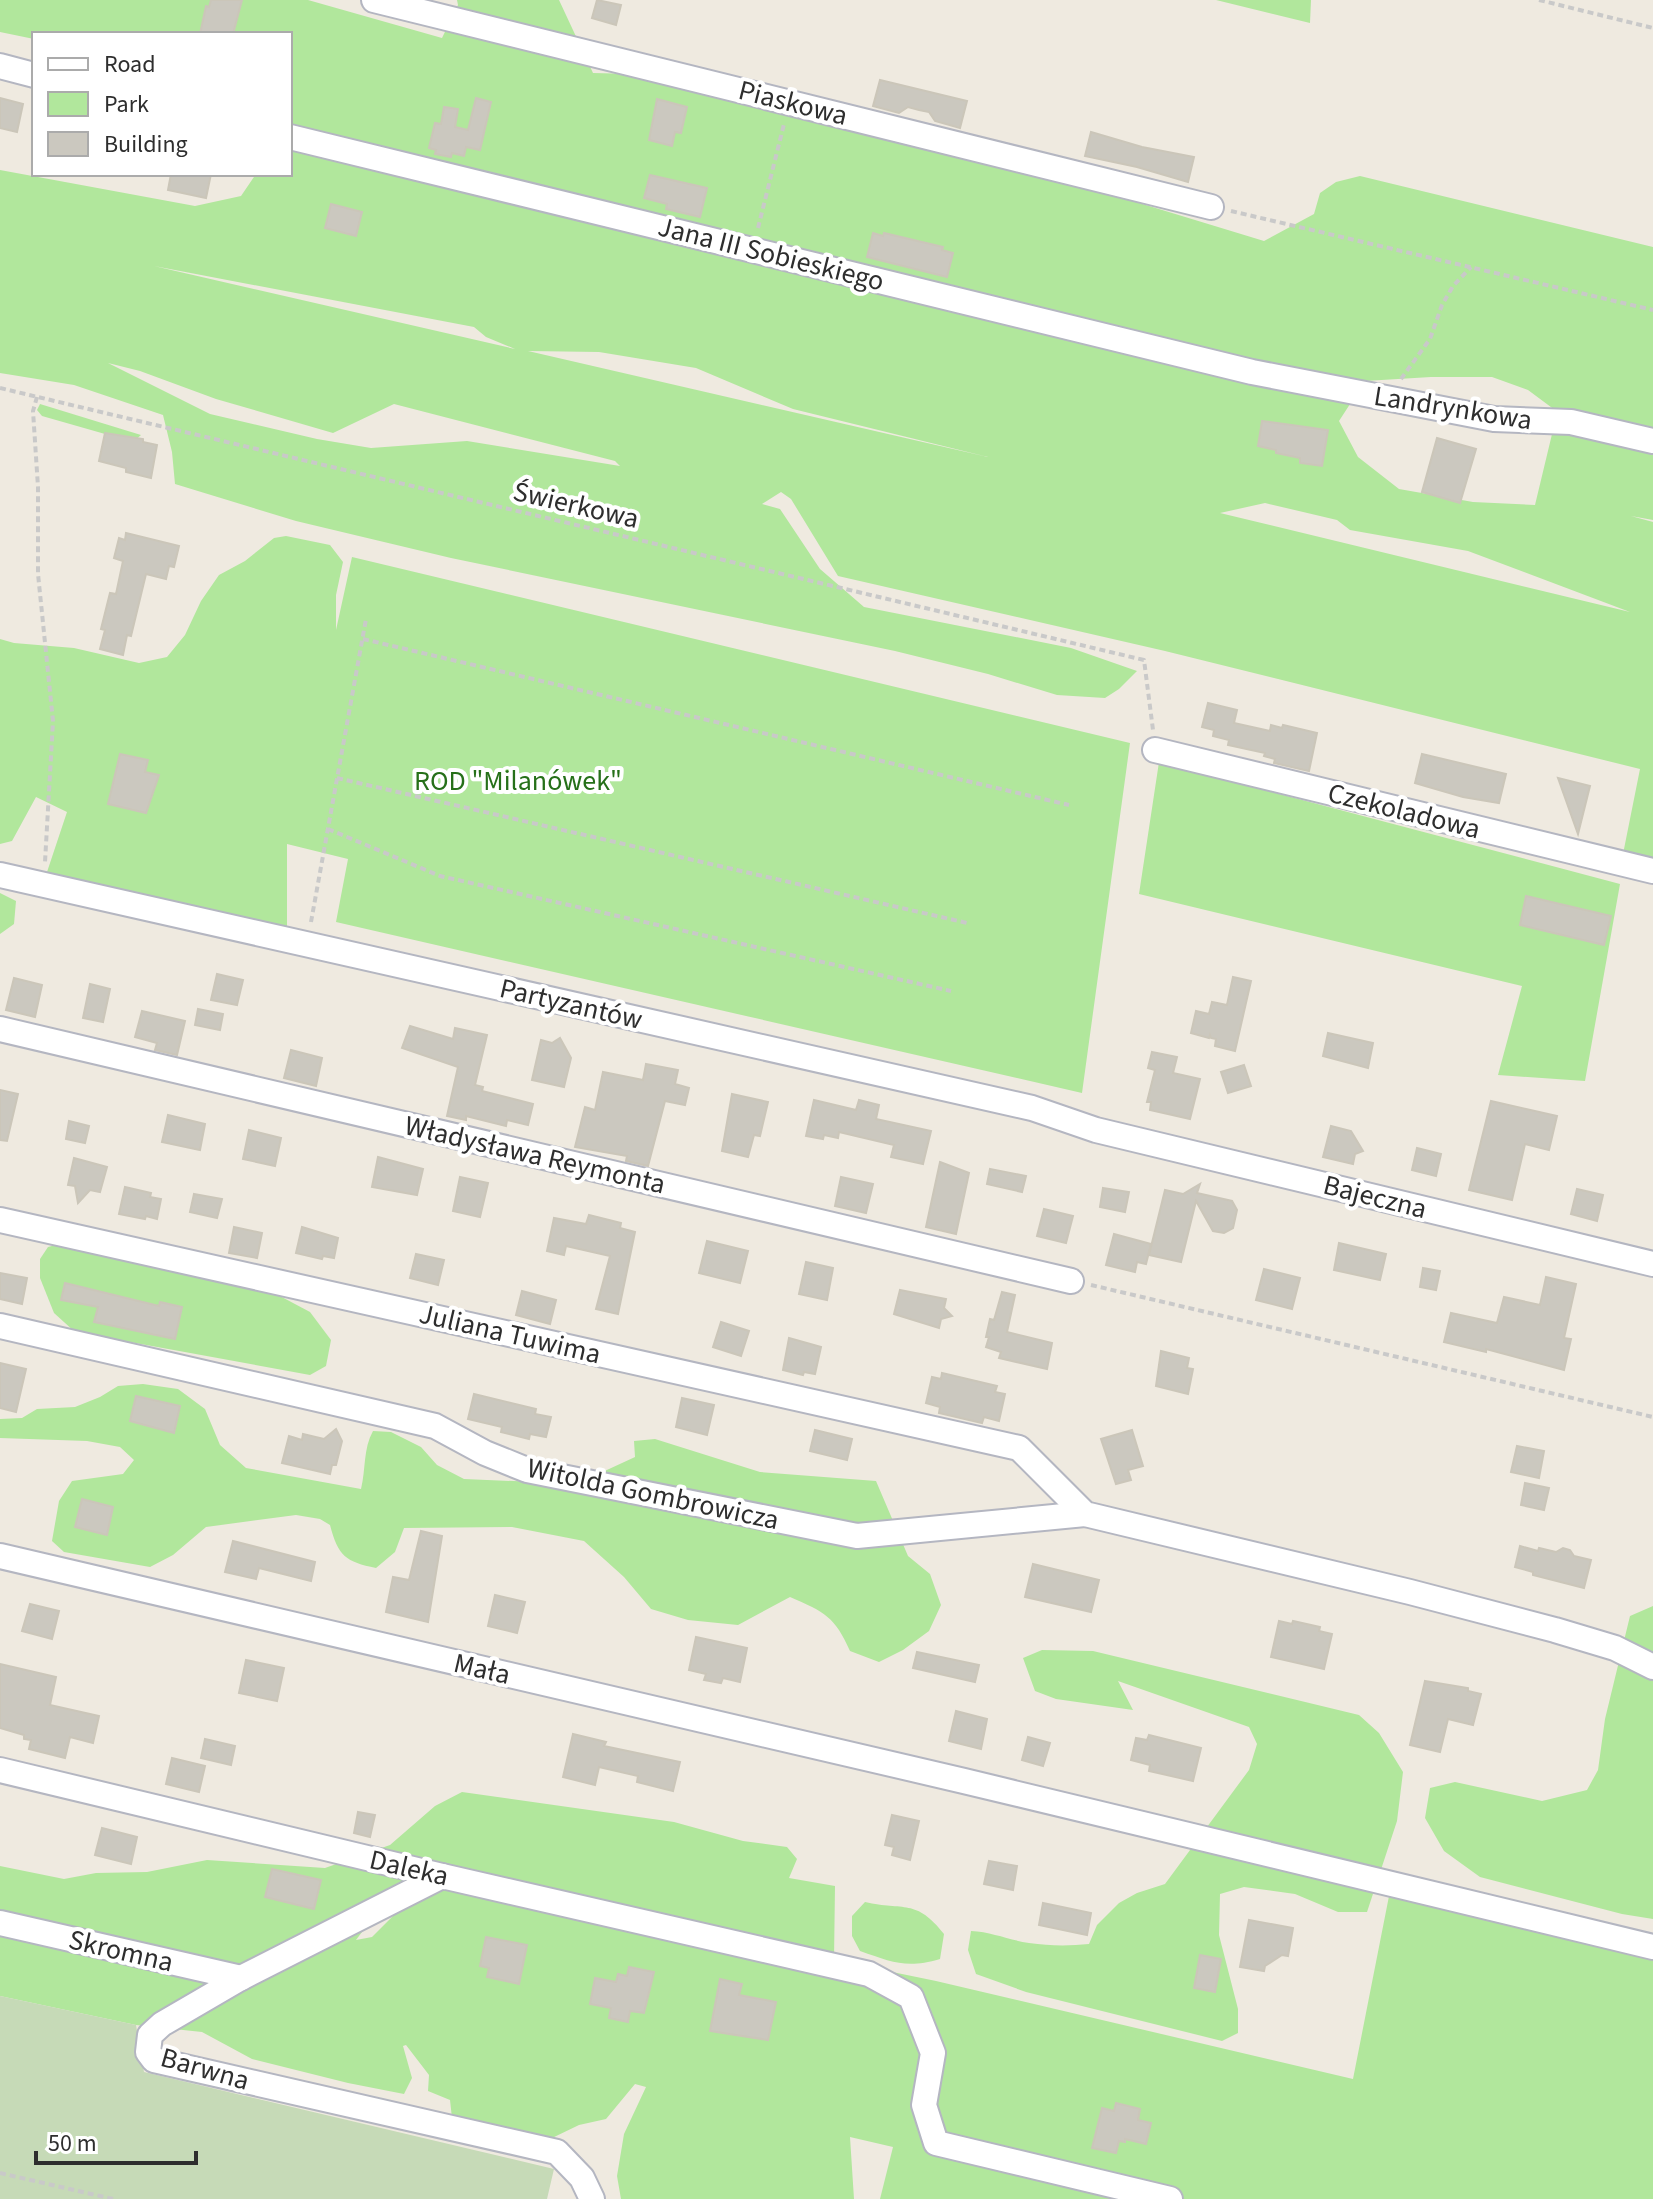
<svg xmlns="http://www.w3.org/2000/svg" width="1653" height="2199" font-family="'Source Sans 3',sans-serif">
<style>
.green{fill:#b1e79c;fill-rule:evenodd}
.cemetery{fill:#c6dab7}
.building{fill:#cbc8bf;stroke:#cbc6b9;stroke-width:2}
.lines{fill:none;stroke-linecap:round;stroke-linejoin:round}
.street-casing{stroke:#b4b6c1;stroke-width:28}
.path{stroke:#c9c9c9;stroke-width:4;stroke-dasharray:6 4;stroke-linecap:butt}
.street{stroke:#fff;stroke-width:24}
.labels{text-anchor:middle;dominant-baseline:central;stroke-width:8;stroke-linejoin:round;paint-order:stroke}
.street-label{font-size:28px;fill:#2e2e2e;stroke:#fff}
.park-label{font-size:28px;fill:#267019;stroke:#fff}
</style>
<rect width="100%" height="100%" fill="#efeae0"/>
<g class="green">
<path d="M0,0H308L442,38L458,5L457,0H559L593,73L634,74L1021,167L1264,241L1314,214L1320,193L1336,182L1360,176L1653,247V430L1563,416L1528,390L1492,377H1431L1365,381L1339,421L1358,457L1399,489L1473,502L1535,505L1553,430L1653,452V520L1631,516L1653,522V862L1623,854L1640,769L1165,651L838,576L791,499L781,492L762,504L780,509L820,569L864,607L1071,648L1137,671L1119,689L1105,698L1057,695L988,674L895,651L451,558L296,521L175,484L172,452L163,415L74,385L0,373V170L195,206L241,196L256,174H290V34H34V39L0,32ZM154,266L474,327L486,337L515,349ZM528,351L599,352L696,368L793,409L988,457ZM108,363L140,371L216,399L333,433L394,404L615,461L620,466L467,441L371,448L317,439L210,414ZM1265,503L1337,520L1350,530L1468,551L1630,612L1220,513Z"/>
<polygon points="1216,0 1311,0 1310,23"/>
<polygon points="40,404 141,435 133,442 42,416 37,410"/>
<polygon points="286,536 330,545 343,562 336,595 336,630 352,557 1130,743 1082,1093 336,922 348,859 287,844 287,939 43,884 67,812 36,797 12,841 0,844 0,639 14,643 74,648 139,663 167,657 185,635 201,601 219,575 245,561 274,538"/>
<polygon points="1159,762 1620,884 1585,1081 1498,1075 1522,986 1139,894"/>
<polygon points="0,893 16,901 14,924 0,934"/>
<polygon points="63,1243 278,1295 310,1312 331,1340 326,1366 310,1375 75,1332 54,1313 40,1278 40,1259 48,1247"/>
<path d="M143,1384L178,1389L205,1409L220,1445L246,1468L361,1489C366,1469 363,1449 373,1431L391,1432L421,1447L437,1465L464,1479L560,1483L583,1481L635,1457L634,1441L655,1439L760,1472L876,1481L908,1556L930,1574L941,1605L929,1631L903,1650L879,1662L850,1651C835,1617 825,1612 790,1597L738,1625L688,1620L651,1609L624,1577L584,1541L512,1527L404,1528L395,1552L376,1568C346,1562 338,1556 330,1525L320,1519L296,1515L206,1527L173,1555L150,1567L64,1552L52,1541L59,1501L72,1481L123,1474L134,1460L120,1447L87,1441L0,1438V1419L22,1418L37,1409L75,1407L100,1397L118,1386Z"/>
<polygon points="1653,1606 1653,1919 1622,1914 1480,1877 1444,1851 1425,1818 1430,1788 1455,1782 1542,1801 1587,1790 1598,1770 1605,1719 1630,1616"/>
<path d="M1042,1650L1093,1651L1359,1715L1379,1733L1403,1772L1397,1821L1367,1912H1338L1295,1894L1244,1887L1220,1894L1219,1935L1238,2009V2033L1222,2041L1026,1992L976,1974L968,1950L971,1931C992,1932 1009,1940 1029,1943C1050,1946 1069,1946 1089,1944L1097,1925L1119,1903L1137,1893L1165,1884L1249,1770L1257,1744L1249,1727L1118,1681L1133,1710L1056,1699L1035,1691L1023,1658Z"/>
<path d="M462,1792L674,1822L743,1841L787,1847L797,1859L789,1878L835,1886L834,1960L936,1981L1353,2079L1390,1891L1653,1959V2199H880L893,2147L850,2137L854,2199H621L617,2176L624,2134L646,2087L635,2084L606,2119L579,2125L550,2139L452,2118L450,2100L428,2091L429,2075L406,2045L403,2046L412,2078L404,2094L348,2083L252,2059L202,2032L136,2025L0,1996V1866L64,1879L96,1873L147,1872L207,1860L325,1868L390,1845L435,1806ZM402,1907L372,1937L356,1940L371,1920Z"/>
<path d="M865,1902C904,1911 916,1898 944,1934L940,1959C906,1969 892,1962 860,1951L852,1936V1916Z"/>
</g>
<polygon class="cemetery" points="0,1996 136,2025 144,2072 554,2169 547,2199 0,2199"/>
<g class="building">
<polygon points="211,0 242,0 233,34 200,34 206,6 209,7"/>
<polygon points="597,0 621,5 616,25 592,18"/>
<polygon points="880,80 967,101 960,128 935,121 929,112 919,110 908,107 899,113 873,106"/>
<polygon points="0,98 23,104 17,132 0,128"/>
<polygon points="476,98 491,102 480,150 466,147 464,156 452,153 451,157 435,154 436,150 429,148 435,123 441,124 444,107 458,109 455,127 468,130"/>
<polygon points="657,99 687,107 681,133 675,132 672,146 649,140"/>
<polygon points="1091,132 1142,147 1194,157 1188,182 1137,167 1085,156"/>
<polygon points="171,174 211,174 206,198 168,190"/>
<polygon points="650,175 707,188 700,217 666,209 667,204 644,198"/>
<polygon points="331,204 362,212 356,236 325,228"/>
<polygon points="873,233 883,236 884,233 943,247 942,250 953,253 947,277 867,257"/>
<polygon points="1262,421 1328,430 1322,466 1300,463 1300,458 1276,453 1276,450 1258,446"/>
<polygon points="105,433 143,439 143,442 157,445 151,478 126,472 126,468 99,461"/>
<polygon points="1437,438 1476,449 1460,503 1422,492"/>
<polygon points="126,533 179,546 174,567 169,566 166,579 146,574 131,636 127,635 123,655 100,649 105,630 101,629 110,593 116,594 123,561 114,558 119,538 125,540"/>
<polygon points="1208,703 1237,710 1234,723 1270,731 1271,725 1282,728 1283,725 1317,733 1309,771 1274,763 1275,759 1264,756 1265,753 1228,745 1229,740 1213,736 1214,730 1202,727"/>
<polygon points="120,754 148,760 145,772 159,775 146,813 108,804"/>
<polygon points="1422,754 1506,774 1499,803 1463,797 1415,783"/>
<polygon points="1558,778 1590,786 1578,834"/>
<polygon points="1526,896 1611,916 1604,945 1520,925"/>
<polygon points="217,974 243,980 237,1005 211,1000"/>
<polygon points="1233,977 1251,981 1235,1051 1215,1046 1216,1039 1211,1038 1210,1035 1209,1038 1191,1033 1196,1011 1209,1014 1212,1002 1227,1005"/>
<polygon points="14,978 42,985 35,1017 6,1010"/>
<polygon points="90,984 110,989 103,1022 83,1018"/>
<polygon points="198,1009 223,1014 220,1030 195,1025"/>
<polygon points="142,1011 185,1021 177,1055 155,1050 157,1043 135,1037"/>
<polygon points="410,1026 453,1039 455,1028 487,1035 475,1085 483,1087 482,1091 533,1104 528,1125 507,1120 506,1126 466,1116 466,1120 447,1116 458,1067 402,1048"/>
<polygon points="1328,1033 1373,1043 1368,1068 1323,1056"/>
<polygon points="560,1038 571,1058 564,1087 532,1080 541,1040 552,1043"/>
<polygon points="291,1050 322,1058 316,1086 284,1078"/>
<polygon points="1152,1052 1177,1057 1173,1073 1200,1079 1190,1119 1150,1110 1151,1102 1147,1102 1155,1070 1148,1068"/>
<polygon points="646,1064 678,1070 675,1084 689,1088 685,1105 665,1101 648,1166 626,1161 627,1156 575,1147 585,1107 595,1110 603,1072 643,1080"/>
<polygon points="1244,1065 1251,1086 1228,1093 1221,1072"/>
<polygon points="0,1090 18,1094 7,1141 0,1140"/>
<polygon points="732,1094 768,1102 760,1136 754,1135 748,1157 722,1151"/>
<polygon points="814,1100 856,1110 859,1100 879,1105 876,1119 931,1131 923,1164 891,1157 894,1145 839,1132 838,1138 824,1135 823,1139 806,1136"/>
<polygon points="1491,1101 1557,1116 1549,1150 1525,1144 1512,1200 1469,1190"/>
<polygon points="168,1115 205,1124 200,1150 162,1142"/>
<polygon points="69,1121 89,1126 85,1143 66,1139"/>
<polygon points="1331,1126 1351,1131 1363,1151 1355,1154 1353,1164 1323,1157"/>
<polygon points="249,1130 281,1138 275,1166 243,1159"/>
<polygon points="1417,1148 1441,1154 1436,1176 1412,1170"/>
<polygon points="378,1157 423,1169 417,1195 372,1187"/>
<polygon points="74,1158 107,1167 100,1192 90,1190 78,1203 75,1186 68,1185"/>
<polygon points="940,1162 969,1173 956,1234 926,1227"/>
<polygon points="990,1169 1026,1176 1022,1192 987,1184"/>
<polygon points="460,1177 488,1183 480,1217 453,1211"/>
<polygon points="841,1177 873,1184 866,1213 835,1206"/>
<polygon points="1200,1184 1197,1193 1232,1201 1237,1210 1233,1228 1224,1233 1213,1231 1196,1201 1181,1262 1149,1255 1165,1190 1183,1194"/>
<polygon points="125,1187 151,1193 150,1197 161,1199 157,1219 146,1216 145,1219 119,1214"/>
<polygon points="1103,1188 1129,1192 1125,1212 1100,1207"/>
<polygon points="1577,1189 1603,1195 1597,1221 1571,1214"/>
<polygon points="194,1194 222,1199 217,1218 190,1212"/>
<polygon points="1044,1209 1073,1216 1066,1243 1037,1236"/>
<polygon points="589,1215 621,1223 620,1228 635,1232 618,1314 596,1309 610,1256 566,1246 564,1255 547,1251 554,1218 586,1224"/>
<polygon points="234,1227 262,1233 257,1258 229,1253"/>
<polygon points="302,1227 338,1238 334,1258 323,1256 322,1259 296,1253"/>
<polygon points="1114,1234 1151,1244 1146,1264 1137,1262 1135,1272 1106,1265"/>
<polygon points="707,1241 748,1251 740,1283 699,1273"/>
<polygon points="1339,1243 1386,1254 1380,1280 1334,1270"/>
<polygon points="416,1254 444,1260 438,1285 410,1278"/>
<polygon points="806,1262 833,1268 827,1300 799,1294"/>
<polygon points="1423,1268 1440,1271 1436,1290 1420,1287"/>
<polygon points="1264,1269 1300,1278 1292,1309 1256,1300"/>
<polygon points="0,1273 27,1278 22,1304 0,1299"/>
<polygon points="1546,1277 1576,1284 1564,1338 1571,1339 1564,1370 1486,1349 1486,1352 1444,1342 1451,1313 1497,1323 1504,1297 1540,1305"/>
<polygon points="65,1283 159,1306 160,1302 182,1307 175,1339 94,1322 98,1307 61,1300"/>
<polygon points="900,1290 946,1299 944,1308 952,1316 941,1319 939,1328 894,1314"/>
<polygon points="522,1291 556,1300 550,1324 516,1315"/>
<polygon points="1002,1292 1015,1295 1007,1332 1052,1343 1047,1369 999,1358 1001,1352 986,1347 989,1337 986,1337 990,1319 994,1320"/>
<polygon points="721,1322 749,1331 741,1356 713,1347"/>
<polygon points="789,1338 821,1347 815,1374 804,1372 803,1375 783,1370"/>
<polygon points="1161,1351 1189,1358 1187,1368 1193,1369 1188,1394 1156,1386"/>
<polygon points="0,1363 26,1369 16,1412 0,1408"/>
<polygon points="942,1373 997,1386 995,1392 1005,1394 999,1421 984,1417 982,1423 939,1413 940,1407 926,1403 932,1377 941,1379"/>
<polygon points="474,1394 536,1409 535,1414 551,1417 546,1437 530,1434 529,1439 501,1432 502,1427 468,1419"/>
<polygon points="136,1396 180,1406 174,1433 130,1421"/>
<polygon points="682,1398 714,1405 707,1435 676,1427"/>
<polygon points="336,1429 342,1441 336,1465 332,1465 330,1474 282,1463 289,1436 302,1440 303,1434 324,1439"/>
<polygon points="815,1430 852,1439 847,1460 810,1451"/>
<polygon points="1132,1430 1143,1466 1128,1470 1131,1480 1116,1484 1101,1439"/>
<polygon points="1517,1446 1544,1451 1539,1478 1511,1472"/>
<polygon points="1525,1483 1549,1488 1544,1510 1521,1505"/>
<polygon points="82,1499 113,1507 107,1535 75,1527"/>
<polygon points="421,1531 442,1536 428,1622 386,1612 393,1577 409,1580"/>
<polygon points="233,1541 315,1562 311,1581 259,1568 256,1579 225,1572"/>
<polygon points="1520,1546 1538,1551 1539,1548 1556,1552 1563,1548 1570,1550 1574,1556 1591,1560 1584,1588 1533,1575 1533,1572 1515,1567"/>
<polygon points="1033,1564 1099,1580 1091,1612 1025,1597"/>
<polygon points="495,1595 525,1602 517,1633 488,1626"/>
<polygon points="30,1604 59,1611 52,1639 22,1631"/>
<polygon points="1279,1621 1292,1624 1293,1621 1320,1627 1319,1631 1332,1634 1324,1669 1271,1657"/>
<polygon points="696,1637 747,1648 740,1682 723,1678 721,1683 704,1680 706,1674 689,1670"/>
<polygon points="917,1652 979,1665 975,1682 913,1668"/>
<polygon points="246,1660 284,1668 277,1701 239,1693"/>
<polygon points="0,1664 56,1677 50,1705 99,1716 93,1743 70,1737 65,1758 29,1749 31,1740 24,1739 24,1735 0,1728"/>
<polygon points="1425,1681 1468,1688 1468,1691 1481,1694 1473,1725 1448,1719 1440,1752 1410,1745"/>
<polygon points="956,1711 987,1719 981,1749 949,1741"/>
<polygon points="573,1734 606,1742 604,1746 680,1762 673,1791 637,1782 638,1776 599,1767 595,1785 563,1777"/>
<polygon points="1149,1735 1201,1748 1193,1781 1149,1771 1150,1765 1131,1760 1136,1738 1147,1740"/>
<polygon points="1028,1737 1050,1743 1043,1766 1022,1760"/>
<polygon points="205,1739 235,1746 231,1765 201,1758"/>
<polygon points="172,1758 205,1766 199,1792 166,1784"/>
<polygon points="358,1812 375,1815 370,1837 354,1833"/>
<polygon points="892,1815 919,1821 910,1860 892,1855 894,1847 885,1845"/>
<polygon points="102,1828 137,1837 131,1864 95,1855"/>
<polygon points="989,1861 1017,1866 1013,1890 984,1884"/>
<polygon points="272,1869 321,1880 314,1909 265,1897"/>
<polygon points="1043,1903 1091,1913 1087,1935 1039,1925"/>
<polygon points="1249,1920 1293,1928 1288,1956 1282,1955 1265,1966 1264,1971 1240,1967"/>
<polygon points="486,1937 527,1945 519,1984 487,1977 489,1968 480,1966"/>
<polygon points="1200,1955 1221,1959 1215,1992 1194,1988"/>
<polygon points="629,1967 654,1972 644,2013 630,2011 628,2022 609,2018 611,2008 590,2004 595,1978 616,1982 618,1974 627,1976"/>
<polygon points="720,1979 742,1984 739,1995 776,2002 768,2040 710,2031"/>
<polygon points="1116,2103 1140,2109 1138,2120 1151,2123 1146,2144 1125,2139 1125,2142 1119,2141 1116,2153 1092,2148 1102,2108 1114,2111"/>
</g>
<g class="lines">
<defs>
<g id="street">
<polyline points="374,0 1211,207"/>
<polyline points="0,66 34,75"/>
<polyline points="290,137 1252,372 1494,419 1571,422 1653,441"/>
<polyline points="1155,750 1653,871"/>
<polyline points="0,875 1032,1108 1096,1130 1653,1264"/>
<polyline points="0,1029 1071,1281"/>
<polyline points="0,1220 1019,1448 1085,1514 1410,1592 1555,1630 1615,1648 1653,1667"/>
<polyline points="0,1326 435,1426 485,1453 527,1470 857,1536 1085,1514"/>
<polyline points="0,1556 964,1781 1653,1947"/>
<polyline points="0,1770 442,1876 869,1974 911,1997 933,2053 924,2105 936,2143 1170,2199"/>
<polyline points="442,1876 241,1978 162,2024 150,2035 148,2052 154,2060 557,2152 582,2178 592,2199"/>
<polyline points="0,1923 241,1978"/>
</g>
</defs>
<use href="#street" class="street-casing"/>
<g class="path">
<polyline points="1539,0 1653,28"/>
<polyline points="1231,211 1653,310"/>
<polyline points="758,228 784,124"/>
<polyline points="1401,379 1430,339 1442,305 1453,286 1471,267"/>
<polyline points="0,388 1144,660 1153,730"/>
<polyline points="37,397 33,411 38,487 38,574 53,721 45,862"/>
<polyline points="363,639 1069,805"/>
<polyline points="337,778 967,923"/>
<polyline points="328,829 440,876 951,991"/>
<polyline points="311,922 366,619"/>
<polyline points="1091,1285 1653,1417"/>
<polyline points="0,2173 113,2199"/>
</g>
<use href="#street" class="street"/>
</g>
<g class="labels">
<g class="street-label">
<text transform="translate(793 103) rotate(14)">Piaskowa</text>
<text transform="translate(771 254) rotate(14)">Jana III Sobieskiego</text>
<text transform="translate(1453 408) rotate(9)">Landrynkowa</text>
<text transform="translate(576 505) rotate(13)">Świerkowa</text>
<text transform="translate(1404 811) rotate(14)">Czekoladowa</text>
<text transform="translate(571 1004) rotate(13)">Partyzantów</text>
<text transform="translate(535 1155) rotate(13)">Władysława Reymonta</text>
<text transform="translate(1375 1197) rotate(14)">Bajeczna</text>
<text transform="translate(510 1334) rotate(13)">Juliana Tuwima</text>
<text transform="translate(653 1494) rotate(12)">Witolda Gombrowicza</text>
<text transform="translate(482 1669) rotate(13)">Mała</text>
<text transform="translate(409 1868) rotate(13)">Daleka</text>
<text transform="translate(121 1951) rotate(13)">Skromna</text>
<text transform="translate(205 2069) rotate(16)">Barwna</text>
</g>
<g class="park-label">
<text x="518" y="781">ROD "Milanówek"</text>
</g>
</g>
<rect x="32" y="32" width="260" height="144" fill="#ffffff" stroke="#ababab" stroke-width="2"/>
<rect x="48" y="58" width="40" height="12" fill="#ffffff" stroke="#ababab" stroke-width="2"/>
<text x="104" y="72" font-size="24" fill="#2e2e2e">Road</text>
<rect x="48" y="92" width="40" height="24" fill="#b1e79c" stroke="#ababab" stroke-width="2"/>
<text x="104" y="112" font-size="24" fill="#2e2e2e">Park</text>
<rect x="48" y="132" width="40" height="24" fill="#cbc8bf" stroke="#ababab" stroke-width="2"/>
<text x="104" y="152" font-size="24" fill="#2e2e2e">Building</text>
<path d="M36 2151v12h160v-12" fill="none" stroke="#2e2e2e" stroke-width="4"/>
<text x="48" y="2151" font-size="24" fill="#2e2e2e" stroke="#ffffff" stroke-width="6" paint-order="stroke">50 m</text>
</svg>
